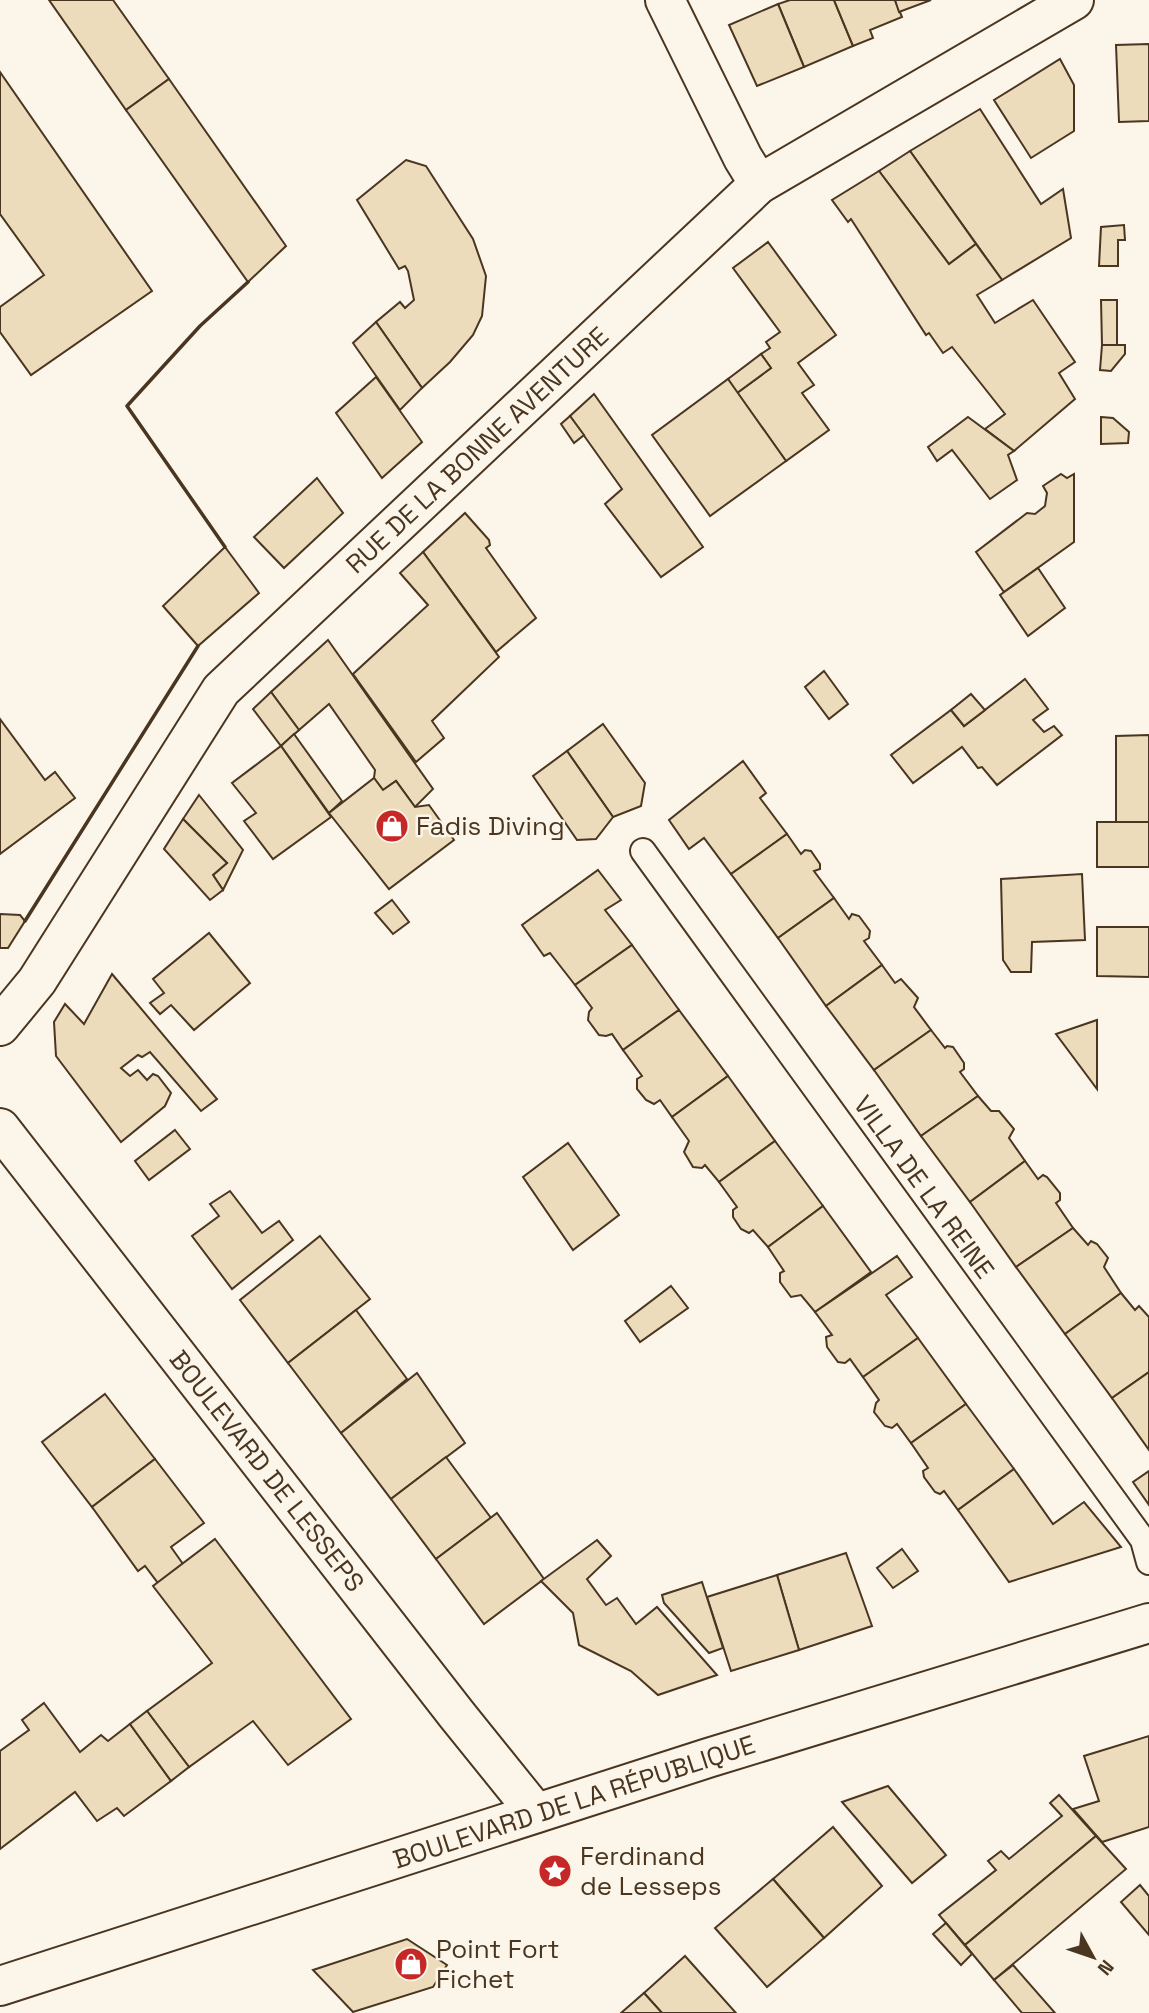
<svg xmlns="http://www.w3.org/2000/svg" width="1149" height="2013" font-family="'Space Grotesk',sans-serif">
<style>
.building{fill:#ecdcbc;stroke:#4a3520;stroke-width:2}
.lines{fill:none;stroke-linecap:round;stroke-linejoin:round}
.lane-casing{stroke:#4a3520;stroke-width:28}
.street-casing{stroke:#4a3520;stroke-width:42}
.secondary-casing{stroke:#4a3520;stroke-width:42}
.lane{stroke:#fbf6e9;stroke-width:24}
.street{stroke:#fbf6e9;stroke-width:38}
.secondary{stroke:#fbf6e9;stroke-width:38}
.wall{stroke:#4a3520;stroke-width:3.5}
.labels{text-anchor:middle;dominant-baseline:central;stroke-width:5;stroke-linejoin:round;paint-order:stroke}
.street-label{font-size:26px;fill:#4a3520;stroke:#fbf6e9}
.poi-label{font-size:26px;fill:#4a3520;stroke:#fbf6e9;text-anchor:start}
</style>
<rect width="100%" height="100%" fill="#fbf6e9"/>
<g class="building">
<polygon points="49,0 113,0 169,79 126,110"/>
<polygon points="790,0 834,0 853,46 804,67 778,4"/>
<polygon points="834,0 895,0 902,17 870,30 873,38 853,46"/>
<polygon points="895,0 931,0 899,12"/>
<polygon points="778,4 804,67 757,86 729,25"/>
<polygon points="1149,44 1149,121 1119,122 1116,45"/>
<polygon points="1060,59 1074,85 1074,131 1031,158 994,100"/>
<polygon points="0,72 152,291 31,375 0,332 0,307 44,275 0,214"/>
<polygon points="169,79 286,246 248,282 126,110"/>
<polygon points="980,109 1041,204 1063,189 1071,238 1002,280 910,151"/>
<polygon points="910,151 976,244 949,264 879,171"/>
<polygon points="406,160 426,166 473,239 486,276 482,316 473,335 450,362 422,388 376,322 400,302 405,308 414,300 408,271 405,266 399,269 357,200"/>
<polygon points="879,171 949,264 976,244 1002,280 977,295 995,323 1033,300 1075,362 1059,373 1075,399 1014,451 985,429 1005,414 952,347 943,353 929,333 926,335 851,219 848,222 832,200"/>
<polygon points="1124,225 1125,240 1118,240 1118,266 1099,266 1101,227"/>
<polygon points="768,242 836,335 798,363 814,385 802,393 829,430 786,461 737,393 771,368 761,354 770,348 766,342 780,332 733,268"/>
<polygon points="1101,300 1117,300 1117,345 1102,345"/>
<polygon points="376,322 422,388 400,410 353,343"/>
<polygon points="1102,345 1125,345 1125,354 1111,371 1100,370"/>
<polygon points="761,354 771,368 737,393 728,379"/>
<polygon points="376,377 422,442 382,478 336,413"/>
<polygon points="728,379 786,461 710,516 652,435"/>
<polygon points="594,394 703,547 661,577 605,504 622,489 570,416"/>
<polygon points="570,416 584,435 574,443 561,424"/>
<polygon points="968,417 1014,451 1008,455 1017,480 990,499 952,450 937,461 928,447"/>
<polygon points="1101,417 1113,418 1129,432 1128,443 1101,444"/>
<polygon points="1061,474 1067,478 1074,474 1074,542 1004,592 976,552 1027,513 1035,514 1045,506 1047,493 1043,486"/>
<polygon points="317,478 343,513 284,568 254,537"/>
<polygon points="465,513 489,540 490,545 486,548 536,618 496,652 423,552"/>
<polygon points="225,547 259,593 198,646 163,606"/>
<polygon points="423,552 499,657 432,721 444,738 416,762 353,674 428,605 400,573"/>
<polygon points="1038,568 1065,608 1028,636 1000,595"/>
<polygon points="328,640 433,789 415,807 396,781 383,790 374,778 375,770 329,704 299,730 271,692"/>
<polygon points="824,671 848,704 829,719 805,687"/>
<polygon points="1025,679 1048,709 1033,720 1044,732 1054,726 1062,735 997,785 982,767 978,768 962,747 913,783 891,755 951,710 964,726"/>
<polygon points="271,692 299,730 281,746 253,709"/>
<polygon points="971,694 985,710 964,726 951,710"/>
<polygon points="0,719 45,780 55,772 75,798 0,854"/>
<polygon points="603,724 645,783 641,806 613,817 567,751"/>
<polygon points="294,734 342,801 329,813 281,746"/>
<polygon points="1149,735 1149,822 1116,822 1116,736"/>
<polygon points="281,746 331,817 273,859 244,821 256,813 232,783"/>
<polygon points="567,751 613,817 596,839 577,840 533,776"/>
<polygon points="743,761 766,793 760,798 787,834 731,874 704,838 689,849 669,820"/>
<polygon points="374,778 383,790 396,781 415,807 429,805 454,840 389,889 329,813"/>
<polygon points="199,795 243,850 223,890 213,875 227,863 183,819"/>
<polygon points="183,819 227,863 213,875 223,890 210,900 164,849"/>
<rect x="1097" y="822" width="52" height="45"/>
<polygon points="787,834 801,854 805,850 811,851 820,864 820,869 814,871 834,898 778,938 731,874"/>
<polygon points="598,870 621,900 605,910 632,945 575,985 550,953 544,956 522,925"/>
<polygon points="1082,874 1085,940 1032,942 1031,972 1011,972 1003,960 1001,879"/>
<polygon points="834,898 849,919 852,914 859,916 870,931 869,938 864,941 882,965 826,1006 778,938"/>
<polygon points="392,900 409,922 393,934 375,913"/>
<polygon points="0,914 20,915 25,921 8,948 0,948"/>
<polygon points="1097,927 1149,927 1149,977 1097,976"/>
<polygon points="209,933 250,983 194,1030 171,1005 160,1014 150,1003 164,993 153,979"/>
<polygon points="632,945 679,1010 623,1050 612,1034 606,1036 599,1035 588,1020 589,1012 592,1008 575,985"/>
<polygon points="882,965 895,983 901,979 918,998 914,1007 931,1030 874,1070 826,1006"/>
<polygon points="112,974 217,1099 201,1111 150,1052 142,1057 138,1055 121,1068 130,1076 138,1070 147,1080 153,1074 158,1076 171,1093 165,1106 121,1142 56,1056 54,1022 65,1004 84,1024"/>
<polygon points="679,1010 728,1076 672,1117 660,1100 654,1104 646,1100 637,1089 637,1079 642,1076 623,1050"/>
<polygon points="1097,1020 1097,1089 1056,1034"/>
<polygon points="931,1030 945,1048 947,1046 953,1047 964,1063 964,1069 960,1072 978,1096 921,1136 874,1070"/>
<polygon points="728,1076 775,1141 719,1182 705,1165 702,1168 693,1167 684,1152 689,1141 672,1117"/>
<polygon points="978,1096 991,1111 999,1111 1014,1129 1009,1138 1025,1161 970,1202 921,1136"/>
<polygon points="175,1130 190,1149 149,1180 135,1161"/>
<polygon points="775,1141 823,1206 768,1247 753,1230 749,1233 741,1229 733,1217 733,1210 737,1207 719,1182"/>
<polygon points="568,1143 619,1215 573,1250 523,1177"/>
<polygon points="1025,1161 1038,1179 1043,1175 1047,1177 1060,1193 1060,1200 1056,1203 1073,1228 1016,1267 970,1202"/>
<polygon points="230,1191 262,1233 279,1221 293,1240 232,1289 192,1236 219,1216 210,1204"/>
<polygon points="823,1206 871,1272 815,1312 801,1295 791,1297 780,1282 780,1273 784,1271 768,1247"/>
<polygon points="1073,1228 1088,1245 1091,1241 1097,1244 1108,1258 1104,1267 1121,1293 1065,1334 1016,1267"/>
<polygon points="320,1236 370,1299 288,1363 240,1300"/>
<polygon points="897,1256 912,1277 886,1295 918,1338 863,1377 850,1359 845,1363 838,1362 827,1347 826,1337 832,1335 815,1312"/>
<polygon points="671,1286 688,1308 640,1342 625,1321"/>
<polygon points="1121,1293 1135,1310 1139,1306 1149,1317 1149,1372 1112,1398 1065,1334"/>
<polygon points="356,1310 407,1379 341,1433 288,1363"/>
<polygon points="918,1338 966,1404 911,1443 897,1424 892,1428 885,1426 874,1412 876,1403 879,1400 863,1377"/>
<polygon points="1149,1372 1149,1450 1112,1398"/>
<polygon points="417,1373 465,1443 391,1499 341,1433"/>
<polygon points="105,1394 155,1459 92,1507 42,1442"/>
<polygon points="966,1404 1014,1469 958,1510 944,1491 940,1494 935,1492 924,1477 923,1471 928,1468 911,1443"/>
<polygon points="446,1457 491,1518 436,1559 391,1499"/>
<polygon points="155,1459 204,1523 171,1547 183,1564 158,1583 145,1566 138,1571 92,1507"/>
<polygon points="1014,1469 1053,1524 1084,1502 1121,1547 1009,1582 958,1510"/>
<polygon points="1149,1471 1149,1505 1133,1482"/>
<polygon points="497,1513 544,1579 484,1624 436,1559"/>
<polygon points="215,1539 351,1719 288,1765 253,1721 189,1767 147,1711 212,1663 153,1586"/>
<polygon points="597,1540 611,1556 587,1579 606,1605 617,1598 636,1624 657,1607 717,1675 658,1695 631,1671 579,1645 573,1613 541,1581"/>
<polygon points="902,1549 918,1571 893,1588 877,1568"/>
<polygon points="846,1553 872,1626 799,1650 777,1575"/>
<polygon points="777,1575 799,1650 731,1671 707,1597"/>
<polygon points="702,1582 723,1648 709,1653 664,1603 662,1595"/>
<polygon points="44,1703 80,1752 101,1735 108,1741 130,1724 171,1781 124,1816 117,1808 97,1821 75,1792 0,1849 0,1751 29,1730 22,1720"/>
<polygon points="147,1711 189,1767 171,1781 130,1724"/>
<polygon points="1149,1736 1149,1827 1102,1842 1073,1809 1099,1801 1084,1756"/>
<polygon points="888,1786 946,1855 912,1883 842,1802"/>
<polygon points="1059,1795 1096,1836 965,1945 939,1915 996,1870 988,1861 1001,1851 1009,1859 1062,1816 1050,1803"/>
<polygon points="833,1827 882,1886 824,1938 773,1879"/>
<polygon points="1096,1836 1126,1869 994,1980 965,1945"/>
<polygon points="773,1879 824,1938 767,1987 715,1928"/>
<polygon points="1140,1885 1149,1896 1149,1935 1121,1902"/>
<polygon points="946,1923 972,1954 961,1965 933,1934"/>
<polygon points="407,1939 447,1965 433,1987 353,2012 313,1970"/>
<polygon points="685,1956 736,2013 662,2013 644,1993"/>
<polygon points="1013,1965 1055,2013 1022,2013 994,1980"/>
<polygon points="644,1993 662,2013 621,2013"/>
</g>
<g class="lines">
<defs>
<polyline id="lane" points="643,851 1143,1540 1149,1562"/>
<g id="street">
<polyline points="665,0 743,158 759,184"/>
<polyline points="0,1026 37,981 221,690 759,184 1074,0"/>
<polyline points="0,1128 457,1715 536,1813"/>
</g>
<polyline id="secondary" points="0,1986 708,1758 1149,1623"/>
</defs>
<use href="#lane" class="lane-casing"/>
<use href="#street" class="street-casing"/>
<use href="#secondary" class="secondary-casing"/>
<use href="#lane" class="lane"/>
<use href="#street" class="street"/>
<use href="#secondary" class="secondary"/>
<g class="wall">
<polyline points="225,547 127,406 200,326 248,282"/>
<polyline points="25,921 198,646"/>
</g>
</g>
<defs>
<symbol id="shop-disc" viewBox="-11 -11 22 22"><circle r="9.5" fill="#c62828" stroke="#fbf6e9"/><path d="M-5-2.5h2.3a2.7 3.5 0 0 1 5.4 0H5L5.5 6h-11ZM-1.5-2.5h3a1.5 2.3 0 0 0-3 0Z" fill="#fff"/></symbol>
<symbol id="sight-disc" viewBox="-11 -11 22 22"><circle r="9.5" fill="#c62828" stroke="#fbf6e9"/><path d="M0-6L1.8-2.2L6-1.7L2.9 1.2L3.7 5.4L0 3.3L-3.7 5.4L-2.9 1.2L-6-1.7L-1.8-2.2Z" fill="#fff"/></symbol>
</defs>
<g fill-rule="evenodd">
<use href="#shop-disc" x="373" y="807" width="38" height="38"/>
<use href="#sight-disc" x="536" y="1852" width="38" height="38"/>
<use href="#shop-disc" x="392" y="1945" width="38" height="38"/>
</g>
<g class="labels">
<g class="street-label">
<text transform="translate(477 450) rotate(-43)">RUE DE LA BONNE AVENTURE</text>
<text transform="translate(924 1187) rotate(54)">VILLA DE LA REINE</text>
<text transform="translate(267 1471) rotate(52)">BOULEVARD DE LESSEPS</text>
<text transform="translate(574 1802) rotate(-18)">BOULEVARD DE LA RÉPUBLIQUE</text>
</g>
<g class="poi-label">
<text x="416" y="826">Fadis Diving</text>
<text x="580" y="1856">Ferdinand<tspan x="580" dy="30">de Lesseps</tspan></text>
<text x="436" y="1949">Point Fort<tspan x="436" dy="30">Fichet</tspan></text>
</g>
</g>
<g transform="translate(1093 1957) rotate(130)" stroke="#fbf6e9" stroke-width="5" paint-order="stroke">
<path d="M0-5L12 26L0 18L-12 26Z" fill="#4a3520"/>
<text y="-10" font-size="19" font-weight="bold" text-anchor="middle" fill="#4a3520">N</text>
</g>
</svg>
